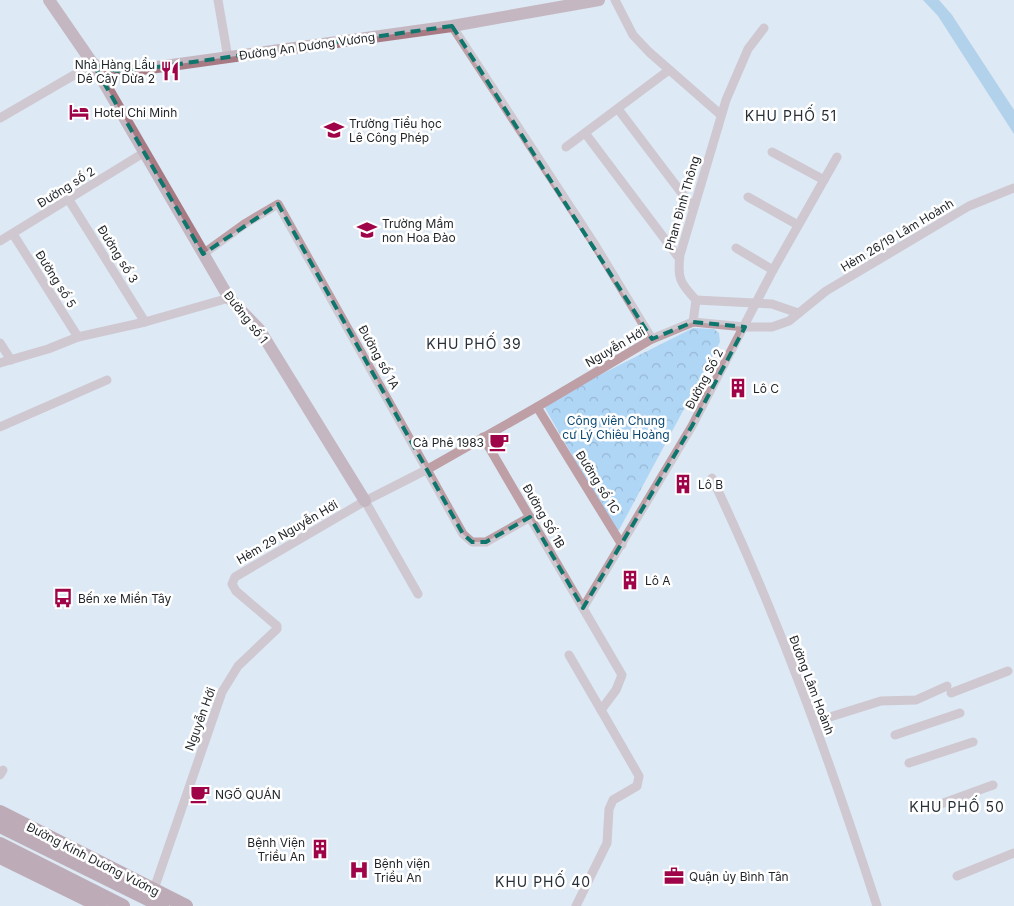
<svg xmlns="http://www.w3.org/2000/svg" width="1014" height="906" font-family="Inter,sans-serif">
<style>
.park{fill:url(#park-crowns)}
.water{fill:#7eb3df}
.lines{fill:none;stroke-linecap:round;stroke-linejoin:round}
.street{stroke:#be9fa5;stroke-width:9}
.secondary{stroke:#a87b84;stroke-width:12}
.primary{stroke:#98626d;stroke-width:14}
.marked{fill:none;stroke:#0f766e;stroke-width:4;stroke-dasharray:10 6;stroke-linejoin:round}
.labels{text-anchor:middle;dominant-baseline:central;stroke-width:5;stroke-linejoin:round;paint-order:stroke}
.street-label{font-size:12px;fill:#1f2327;stroke:#fff}
.poi-label{font-size:12px;fill:#1f2327;stroke:#fff;text-anchor:start}
.park-label{font-size:12px;fill:#0b4973;stroke:#fff}
.neighbourhood-label{font-size:14px;letter-spacing:1px;fill:#283139;stroke:#fff}
</style>
<defs>
<pattern id="park-crowns" width="20" height="18" patternUnits="userSpaceOnUse" patternTransform="scale(1.25)"><rect width="20" height="18" fill="#b0d6f6"/><path d="M2 6a3 3 0 1 1 6 0M12 15a3 3 0 1 1 6 0" fill="none" stroke="#97b7d3"/></pattern>
</defs>
<rect width="100%" height="100%" fill="#dde9f4"/>
<polygon class="park" points="693,328 714,329 719,333 720,342 619,530 615,530 545,408 548,401"/>
<polygon class="water" points="923,0 939,0 952,15 1014,110 1014,134 938,16"/>
<g class="lines">
<g class="street">
<polyline points="218,0 228,58"/>
<polyline points="615,0 633,35 649,52 721,115"/>
<polyline points="452,26 595,245 652,339"/>
<polyline points="618,109 693,208"/>
<polyline points="0,118 93,64"/>
<polyline points="585,133 679,258"/>
<polyline points="566,147 669,70"/>
<polyline points="772,152 824,180"/>
<polyline points="748,197 798,225"/>
<polyline points="69,200 145,322"/>
<polyline points="13,234 78,337"/>
<polyline points="0,241 145,152"/>
<polyline points="736,248 773,270"/>
<polyline points="203,254 246,223 278,204 463,534 472,542 486,542 530,517"/>
<polyline points="696,300 772,304 798,313"/>
<path d="M693,322L696,300C680,283 677,278 680,255L726,100L748,49L764,28"/>
<polyline points="0,343 11,360"/>
<polyline points="0,363 48,349 78,337 145,322 229,298"/>
<polyline points="537,407 622,545"/>
<polyline points="0,427 107,380"/>
<polyline points="483,437 622,675 616,690 601,710 639,776 637,786 613,800 609,809 607,843 576,906"/>
<path d="M712,478C778,616 830,761 877,906"/>
<polyline points="365,501 418,594"/>
<polyline points="583,608 692,426 773,270 837,157"/>
<polyline points="569,655 601,710"/>
<polyline points="951,693 1008,671"/>
<polyline points="814,722 881,701 916,700 947,686"/>
<polyline points="895,735 960,713"/>
<polyline points="909,763 973,742"/>
<polyline points="0,775 3,770"/>
<polyline points="927,809 993,785"/>
<polyline points="957,876 1014,853"/>
<polyline points="154,889 222,692 238,666 277,629 277,626 236,591 232,584 235,577 365,501 428,469 537,407 652,339 693,322 745,327 772,327 789,321 826,291 969,206 1014,188"/>
</g>
<g class="secondary">
<polyline points="49,0 93,64 229,298 259,329 365,501"/>
<polyline points="93,64 110,71 121,72 452,26 599,0"/>
</g>
<g class="primary">
<polyline points="0,812 186,906"/>
<polyline points="0,826 162,906"/>
<polyline points="0,844 123,906"/>
<polyline points="0,857 100,906"/>
</g>
</g>
<path d="M0 0H1014V906H0ZM452,26L652,339L693,322L745,327L692,426L583,608L530,517L486,542H472L463,534L278,204L203,254L93,64L121,72Z" fill="#dde9f4" fill-opacity=".55" fill-rule="evenodd"/>
<path class="marked" d="M452,26L652,339L693,322L745,327L692,426L583,608L530,517L486,542H472L463,534L278,204L203,254L93,64L121,72Z"/>
<defs>
<symbol id="restaurant-bare" viewBox="-9 -9 18 18"><path d="M-5-6h1v4h1v-4h1v4h1v-4h1v5L-1.5 .5V6h-2V.5L-5-1ZM5-6V6H3V1.5H1.5Q1.5-4 5-6Z" fill="#9f0448" stroke="#fff" stroke-width="2.5" paint-order="stroke"/></symbol>
<symbol id="hotel-bare" viewBox="-9 -9 18 18"><path d="M-6-4.5h1.5V1H6V5H4.5V3h-9V5H-6ZM-4 0a1.8 1.8 0 1 1 3.6 0ZM.5 0V-2.5h3Q6-2.5 6 0Z" fill="#9f0448" stroke="#fff" stroke-width="2.5" paint-order="stroke"/></symbol>
<symbol id="school-bare" viewBox="-9 -9 18 18"><path d="M0-5L7-2L0 1L-7-2ZM-4 1L0 2.5L4 1V4Q0 6-4 4Z" fill="#9f0448" stroke="#fff" stroke-width="2.5" paint-order="stroke"/></symbol>
<symbol id="building-bare" viewBox="-9 -9 18 18"><path d="M-4-6H4V6H1V3H-1V6H-4ZM-2.5-4.3h1.7v1.8h-1.7ZM.8-4.3h1.7v1.8H.8ZM-2.5-1h1.7V.8h-1.7ZM.8-1h1.7V.8H.8Z" fill="#9f0448" stroke="#fff" stroke-width="2.5" paint-order="stroke"/></symbol>
<symbol id="cafe-bare" viewBox="-9 -9 18 18"><path d="M-5.5-4.5H6V0H3Q3 3.5 0 3.5H-2.5Q-5.5 3.5-5.5 0ZM3-3.2v2h1.7v-2ZM-6 4.5H4V6H-6Z" fill="#9f0448" stroke="#fff" stroke-width="2.5" paint-order="stroke"/></symbol>
<symbol id="bus-bare" viewBox="-9 -9 18 18"><path d="M-5-6H5V4H4V6H2V4H-2V6H-4V4H-5ZM-3.5-4V0h7V-4ZM-3.5 1.2v1.5H-2V1.2ZM2 1.2v1.5H3.5V1.2Z" fill="#9f0448" stroke="#fff" stroke-width="2.5" paint-order="stroke"/></symbol>
<symbol id="hospital-bare" viewBox="-9 -9 18 18"><path d="M-5-5h3v3.5h4V-5h3V5h-3V1.5h-4V5h-3Z" fill="#9f0448" stroke="#fff" stroke-width="2.5" paint-order="stroke"/></symbol>
<symbol id="office-bare" viewBox="-9 -9 18 18"><path d="M-6-3h4V-5.5h4V-3h4V5H-6ZM-1-4.5V-3h2v-1.5ZM-6 0V1H6V0Z" fill="#9f0448" stroke="#fff" stroke-width="2.5" paint-order="stroke"/></symbol>
</defs>
<g fill-rule="evenodd">
<use href="#restaurant-bare" x="156" y="57" width="28" height="28"/>
<use href="#hotel-bare" x="65" y="98" width="28" height="28"/>
<use href="#school-bare" x="320" y="116" width="28" height="28"/>
<use href="#school-bare" x="353" y="216" width="28" height="28"/>
<use href="#building-bare" x="724" y="374" width="28" height="28"/>
<use href="#cafe-bare" x="485" y="428" width="28" height="28"/>
<use href="#building-bare" x="669" y="470" width="28" height="28"/>
<use href="#building-bare" x="616" y="566" width="28" height="28"/>
<use href="#bus-bare" x="49" y="584" width="28" height="28"/>
<use href="#cafe-bare" x="186" y="780" width="28" height="28"/>
<use href="#building-bare" x="306" y="835" width="28" height="28"/>
<use href="#hospital-bare" x="345" y="856" width="28" height="28"/>
<use href="#office-bare" x="660" y="862" width="28" height="28"/>
</g>
<g class="labels">
<g class="street-label">
<text transform="translate(307 46) rotate(-8)">Đường An Dương Vương</text>
<text transform="translate(66 187) rotate(-32)">Đường số 2</text>
<text transform="translate(682 203) rotate(-74)">Phan Đình Thông</text>
<text transform="translate(897 235) rotate(-31)">Hẻm 26/19 Lâm Hoành</text>
<text transform="translate(118 254) rotate(58)">Đường số 3</text>
<text transform="translate(56 279) rotate(58)">Đường số 5</text>
<text transform="translate(246 317) rotate(52)">Đường số 1</text>
<text transform="translate(615 347) rotate(-30)">Nguyễn Hới</text>
<text transform="translate(379 357) rotate(61)">Đường số 1A</text>
<text transform="translate(704 379) rotate(-62)">Đường Số 2</text>
<text transform="translate(598 482) rotate(58)">Đường số 1C</text>
<text transform="translate(544 516) rotate(60)">Đường Số 1B</text>
<text transform="translate(287 532) rotate(-30)">Hẻm 29 Nguyễn Hới</text>
<text transform="translate(812 685) rotate(69)">Đường Lâm Hoành</text>
<text transform="translate(200 719) rotate(-70)">Nguyễn Hới</text>
<text transform="translate(93 859) rotate(27)">Đường Kinh Dương Vương</text>
</g>
<g class="poi-label">
<text x="155" y="64" text-anchor="end">Nhà Hàng Lẩu<tspan x="155" dy="14">Dê Cây Dừa 2</tspan></text>
<text x="94" y="112">Hotel Chi Minh</text>
<text x="349" y="123">Trường Tiểu học<tspan x="349" dy="14">Lê Công Phép</tspan></text>
<text x="382" y="223">Trường Mầm<tspan x="382" dy="14">non Hoa Đào</tspan></text>
<text x="753" y="388">Lô C</text>
<text x="484" y="442" text-anchor="end">Cà Phê 1983</text>
<text x="698" y="484">Lô B</text>
<text x="645" y="580">Lô A</text>
<text x="78" y="598">Bến xe Miền Tây</text>
<text x="215" y="794">NGÕ QUÁN</text>
<text x="305" y="842" text-anchor="end">Bệnh Viện<tspan x="305" dy="14">Triều An</tspan></text>
<text x="374" y="863">Bệnh viện<tspan x="374" dy="14">Triều An</tspan></text>
<text x="689" y="876">Quận ủy Bình Tân</text>
</g>
<g class="park-label">
<text x="616" y="420">Công viên Chung<tspan x="616" dy="14">cư Lý Chiêu Hoàng</tspan></text>
</g>
<g class="neighbourhood-label">
<text x="791" y="115">KHU PHỐ 51</text>
<text x="474" y="343">KHU PHỐ 39</text>
<text x="957" y="806">KHU PHỐ 50</text>
<text x="543" y="881">KHU PHỐ 40</text>
</g>
</g>
</svg>
